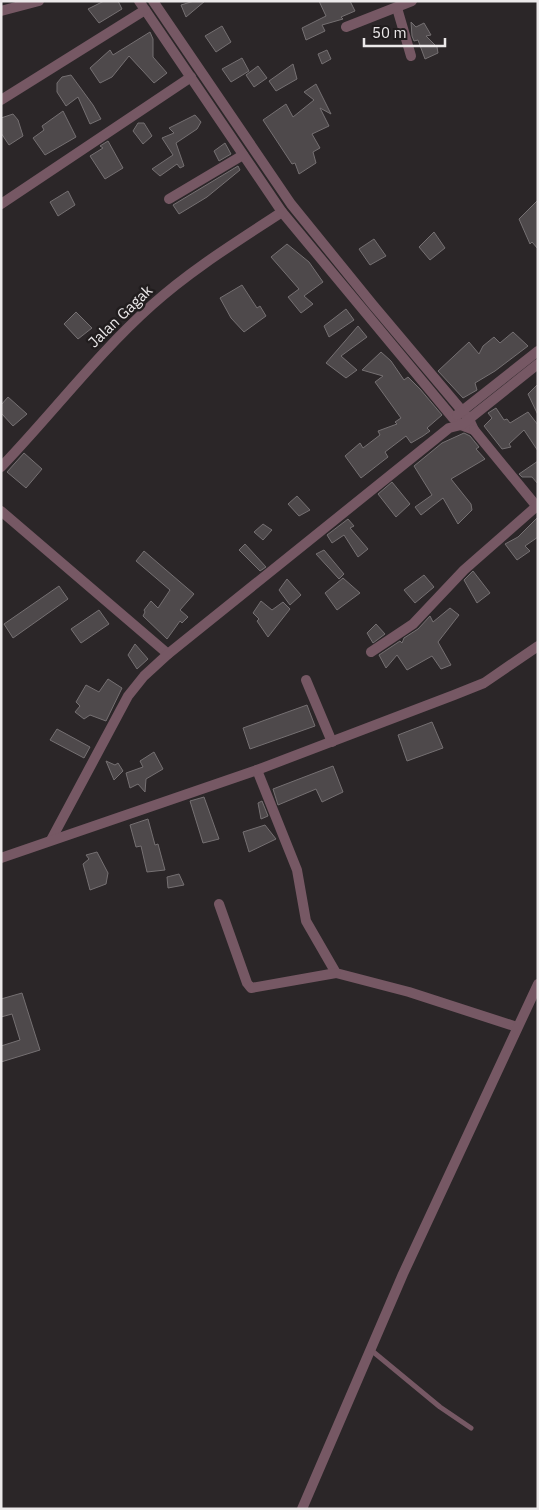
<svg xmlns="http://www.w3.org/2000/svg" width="539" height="1510" font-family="'IBM Plex Sans',sans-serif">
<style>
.building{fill:#4e494b;stroke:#757072}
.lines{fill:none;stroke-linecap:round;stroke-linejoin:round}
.service{stroke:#765864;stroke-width:5}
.minor{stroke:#765864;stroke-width:10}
.labels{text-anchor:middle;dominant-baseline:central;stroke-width:5;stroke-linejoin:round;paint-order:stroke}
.street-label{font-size:15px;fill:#ece9ea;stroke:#211d1e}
</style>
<rect width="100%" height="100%" fill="#2b2628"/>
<g class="building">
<polygon points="104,1 118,1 122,9 99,23 88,9"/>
<polygon points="194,1 205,1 186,17 181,5"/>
<polygon points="319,1 350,1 355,11 341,17 343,19 322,25 325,31 306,40 302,28 326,16"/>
<polygon points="411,22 416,27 424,23 431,35 426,36 437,47 438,53 425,59 418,40 414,41 412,36"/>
<polygon points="222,26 231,42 216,52 205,36"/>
<polygon points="150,32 153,39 153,57 167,73 154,83 129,56 112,77 100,83 90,68 110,50 113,55"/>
<polygon points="327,50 331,59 322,64 318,54"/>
<polygon points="242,58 249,71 231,82 222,69"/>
<polygon points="293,64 297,79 276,91 269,81"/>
<polygon points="258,66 267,78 254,87 246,75"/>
<polygon points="71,75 93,105 101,119 90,124 78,97 66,106 57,92 57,83 62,77"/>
<polygon points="316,84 331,114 320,108 329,126 312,134 320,148 313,152 316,163 299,174 295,163 292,164 263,120 286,104 293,117 314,100 304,92"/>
<polygon points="63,111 76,137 45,155 33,138 44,130 42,126"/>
<polygon points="13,114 18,120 23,136 9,145 1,133 1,118"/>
<polygon points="195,115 201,122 197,129 176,143 184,166 180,168 177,164 160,176 152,169 173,155 162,138 174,133 169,128"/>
<polygon points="138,123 144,123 152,136 143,144 133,131"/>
<polygon points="108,141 123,168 105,179 90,156 103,148 100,146"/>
<polygon points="225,143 231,154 219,161 214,151"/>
<polygon points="238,166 240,170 207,197 179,214 173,205"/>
<polygon points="68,191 75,205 58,216 50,202"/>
<polygon points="538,200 538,249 532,242 530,244 519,219"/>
<polygon points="434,232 445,248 430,260 419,247"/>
<polygon points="374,239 386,256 370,265 359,249"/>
<polygon points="287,244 309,262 323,282 304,296 313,304 301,313 288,297 299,289 271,257"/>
<polygon points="242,285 257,308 260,306 266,316 244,332 231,318 220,298"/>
<polygon points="346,309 354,320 329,337 324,326"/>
<polygon points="76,312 92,328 78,339 64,324"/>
<polygon points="358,326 367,337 341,356 357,370 346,378 326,363"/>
<polygon points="513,332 528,346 495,371 475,383 477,390 463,398 438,371 469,342 479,354 483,346 494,337 500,343"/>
<polygon points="381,352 391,361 404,380 408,377 420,389 442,415 427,428 430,431 423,436 411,443 406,436 385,452 388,457 361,478 345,456 360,443 363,448 380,435 378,431 397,424 395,422 401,418 375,382 383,376 362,370"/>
<polygon points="538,384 538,415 528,394"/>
<polygon points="8,397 27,414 13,426 1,413 1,405"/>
<polygon points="496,408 504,420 507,419 510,423 528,412 538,425 538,451 524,430 509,444 511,447 502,449 484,426 492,418 488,413"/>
<polygon points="464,433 470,436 479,447 476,449 485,459 451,479 471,504 472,510 458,524 443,498 421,515 415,507 432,495 414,466 442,443"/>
<polygon points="24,453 42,469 26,488 7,472"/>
<polygon points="538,461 538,484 532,477 522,477 519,474"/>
<polygon points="392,482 410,504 396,517 378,494"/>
<polygon points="297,496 310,510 299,516 288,504"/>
<polygon points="538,517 538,537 525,546 530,551 517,560 505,544 518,537"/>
<polygon points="348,519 354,526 350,528 368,549 358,557 344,535 332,543 327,535"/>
<polygon points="263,524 272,530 263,540 254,532"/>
<polygon points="245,544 266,567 260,571 239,550"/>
<polygon points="324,550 344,574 339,579 316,554"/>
<polygon points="144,551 194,594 180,610 188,617 182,623 180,621 167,639 143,616 145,612 144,610 151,601 158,608 170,590 136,561"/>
<polygon points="473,571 490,593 477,603 464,580"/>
<polygon points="424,575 434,587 415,603 404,590"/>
<polygon points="343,578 360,593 337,610 325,593"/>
<polygon points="287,579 301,595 290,605 279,590"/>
<polygon points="59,586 68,599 13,638 4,624"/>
<polygon points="261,601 272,610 283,602 290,609 268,637 257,621 259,619 253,613"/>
<polygon points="450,608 459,615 438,642 451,665 441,669 432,656 407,670 397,655 386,668 379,655 400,641 402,643 404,638 418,629 430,616 433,622"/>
<polygon points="99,610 109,624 81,643 71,629"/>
<polygon points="376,624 385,634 373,643 367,633"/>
<polygon points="135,644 148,659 137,669 128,655"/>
<polygon points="108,679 122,688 106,721 90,715 84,719 75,712 80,706 76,702 86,685 99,692"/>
<polygon points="307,705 315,726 250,749 243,728"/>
<polygon points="432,722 443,748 407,761 398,735"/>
<polygon points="57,729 90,747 84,758 50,740"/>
<polygon points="154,752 163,769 146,779 145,792 138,784 130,788 126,773 143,767 140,761"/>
<polygon points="106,761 115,765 118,763 123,771 114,780"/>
<polygon points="333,766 343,792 322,802 316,789 278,805 273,789"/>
<polygon points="204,797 219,839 203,843 190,801"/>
<polygon points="262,801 268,816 261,819 258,803"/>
<polygon points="148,819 155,845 158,844 165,870 147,872 141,846 136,847 130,825"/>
<polygon points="265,825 276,839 249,852 243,832"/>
<polygon points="97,852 108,873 106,884 90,890 83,864 89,859 86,855"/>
<polygon points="179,874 184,885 168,888 167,877"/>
<polygon points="22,993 40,1050 1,1062 1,1046 20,1040 12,1014 1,1017 1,999"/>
</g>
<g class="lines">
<polyline class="service" points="371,1350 440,1407 471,1428"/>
<g class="minor">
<polyline points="139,1 282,212 453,418 461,425 474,430 469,419 373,305 291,204 153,1"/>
<polyline points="397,8 411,56"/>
<polyline points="1,11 39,1"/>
<polyline points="346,27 412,1"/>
<polyline points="1,100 145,10"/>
<polyline points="169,199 243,155"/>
<polyline points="1,204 191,77"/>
<polyline points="457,415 538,351"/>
<polyline points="474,430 538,508"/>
<path d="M1,467C52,414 97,354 152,305C192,269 238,241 282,212"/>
<polyline points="1,511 168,654"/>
<polyline points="371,652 413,624 464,570 538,505"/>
<polyline points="306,680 332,742"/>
<polyline points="257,770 297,870 306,921 336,973 409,992 517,1027"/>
<polyline points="51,840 128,696 144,676 168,654 449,428 461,425 469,419 538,364"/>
<polyline points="1,858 257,770 454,695 484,683 538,646"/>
<polyline points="219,904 247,983 251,988 336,973"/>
<polyline points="302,1509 403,1274 538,984"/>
</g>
</g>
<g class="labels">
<g class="street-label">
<text transform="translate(120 316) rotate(-44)">Jalan Gagak</text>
</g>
</g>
<rect width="539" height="1510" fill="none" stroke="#ece9ea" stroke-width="5"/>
<path d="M364 38v8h81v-8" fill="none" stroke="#ece9ea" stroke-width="2.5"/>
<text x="372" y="38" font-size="15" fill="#ece9ea" stroke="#211d1e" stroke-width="4" paint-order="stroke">50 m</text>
</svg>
